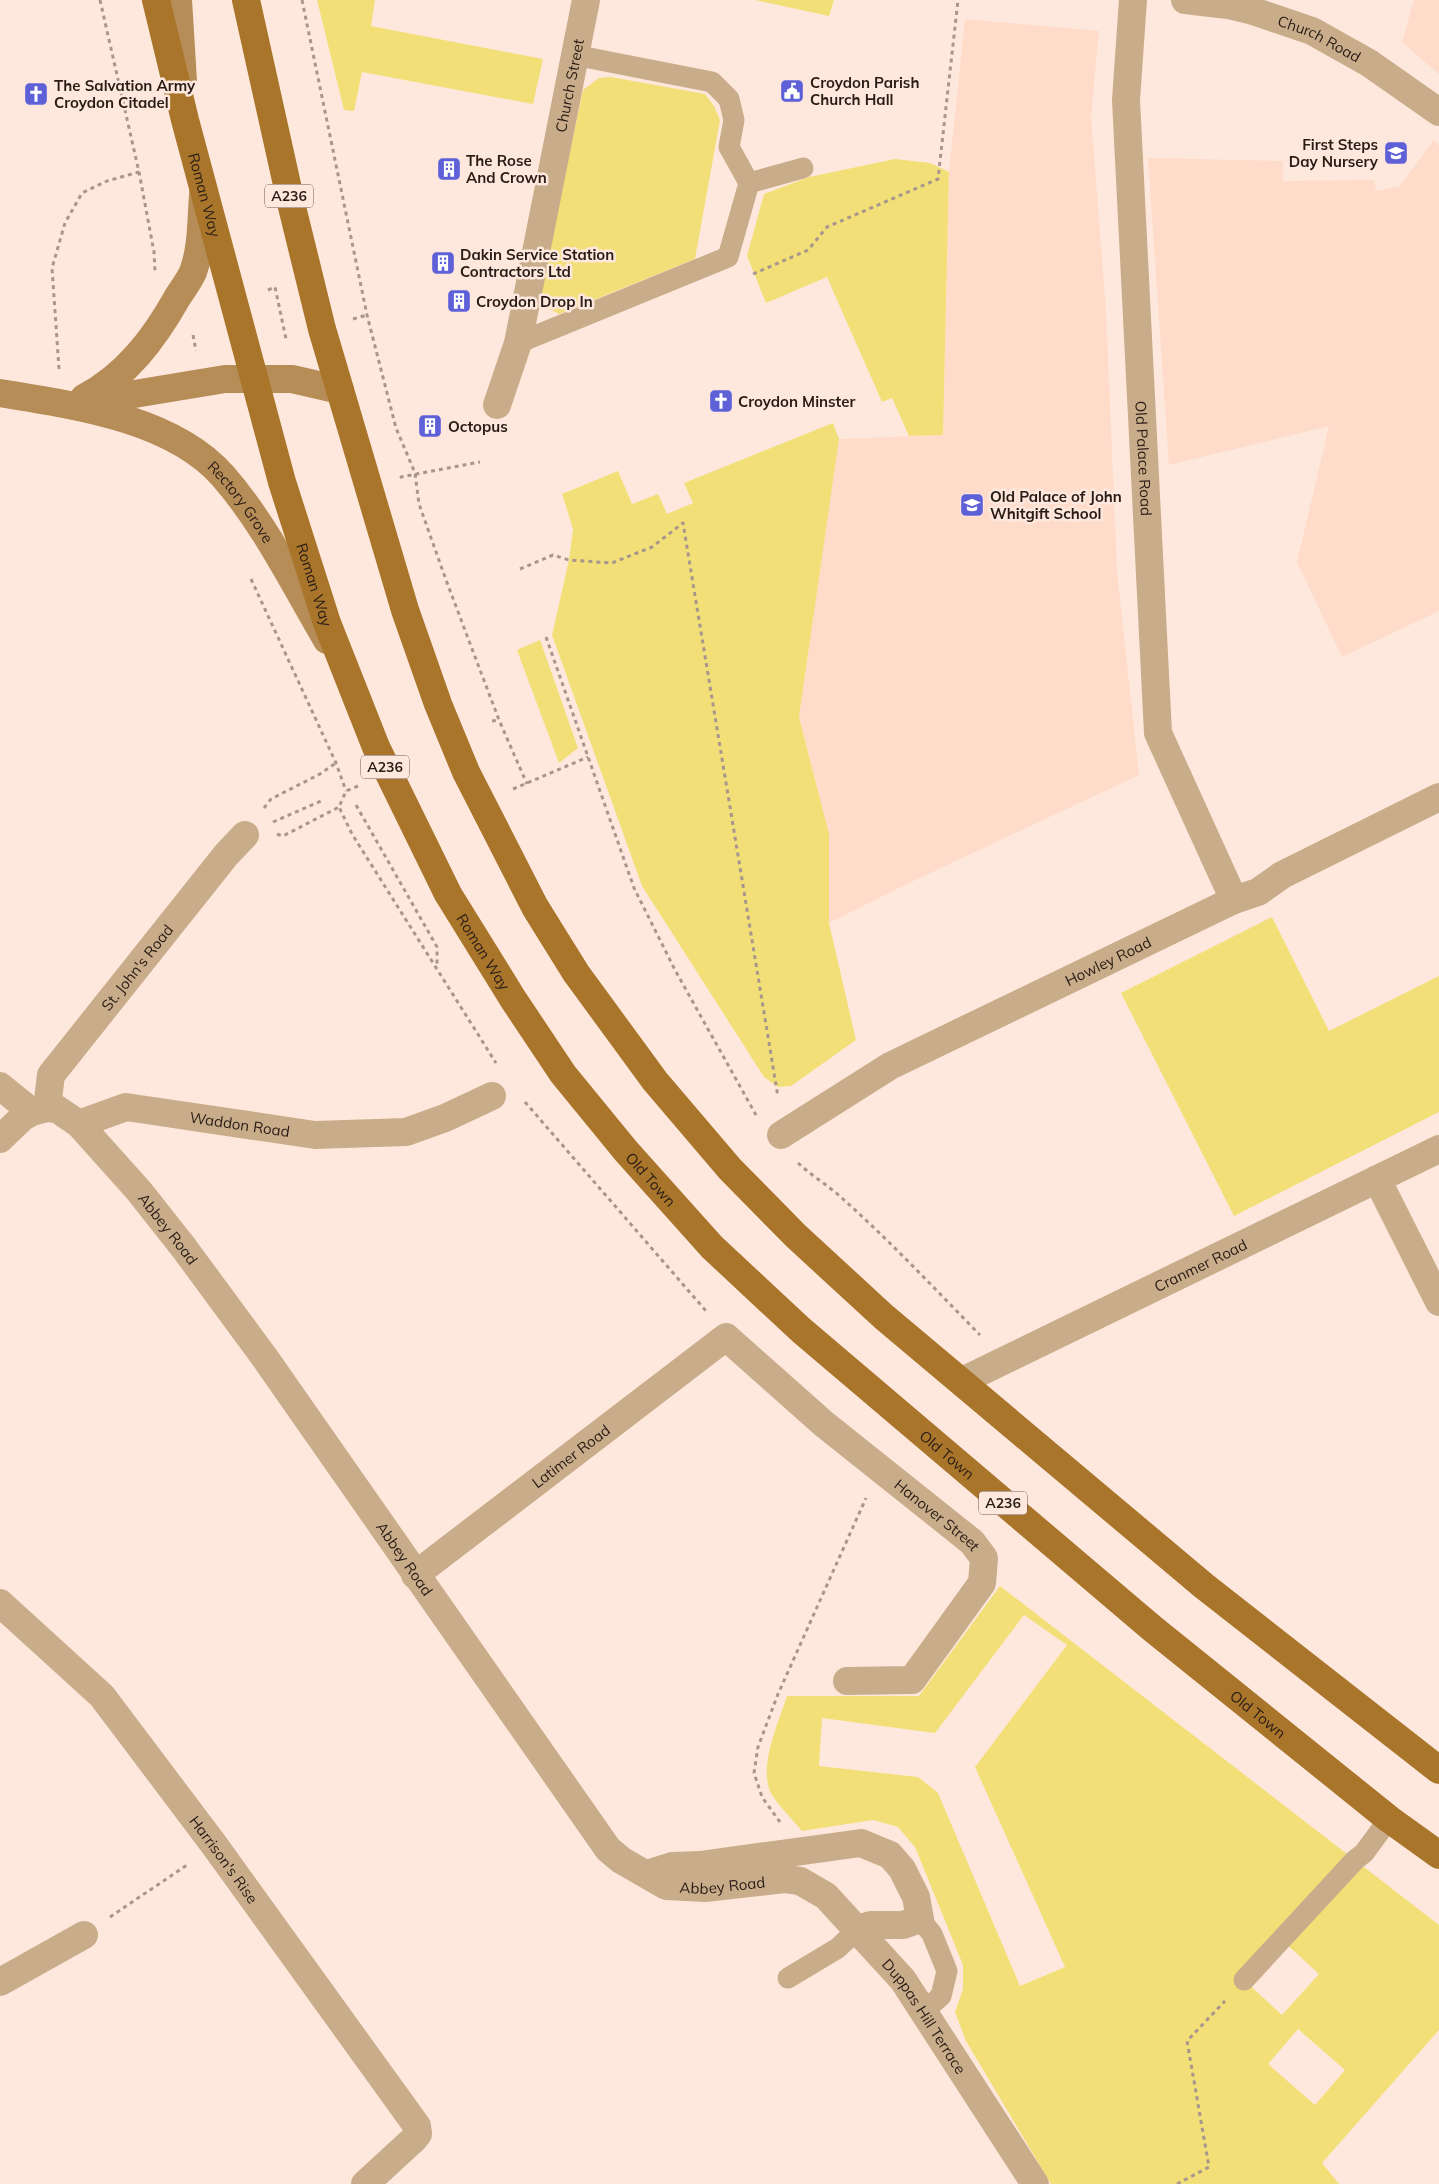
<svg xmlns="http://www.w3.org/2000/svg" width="1439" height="2184" font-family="Mulish,sans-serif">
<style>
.built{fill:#ffdbca}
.green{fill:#f3df78;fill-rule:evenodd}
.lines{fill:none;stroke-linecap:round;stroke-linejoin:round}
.path{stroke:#a8968d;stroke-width:3;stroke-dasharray:4 4;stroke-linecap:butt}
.lane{stroke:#c9ad8a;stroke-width:21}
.street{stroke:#c9ad8a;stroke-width:28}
.secondary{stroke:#b68d57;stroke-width:28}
.primary{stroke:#a8752b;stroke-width:28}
.labels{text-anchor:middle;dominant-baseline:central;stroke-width:5;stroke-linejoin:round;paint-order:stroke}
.shield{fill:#fee8dd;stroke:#695952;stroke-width:1}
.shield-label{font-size:14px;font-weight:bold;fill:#291c16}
.street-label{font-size:15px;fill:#291c16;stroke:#fee8dd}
.poi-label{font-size:15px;font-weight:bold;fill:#291c16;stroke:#fee8dd;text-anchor:start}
</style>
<rect width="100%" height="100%" fill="#fee8dd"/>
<g class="built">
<polygon points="1414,0 1439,0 1439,74 1402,42"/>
<polygon points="965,19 1099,31 1091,116 1106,310 1117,571 1139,775 909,883 829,923 829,834 799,717 839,439 943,435 949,172"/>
<polygon points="1434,140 1439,146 1439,611 1342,657 1297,562 1329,426 1169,465 1148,158 1283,161 1283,181 1374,180 1376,191 1400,186"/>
</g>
<g class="green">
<polygon points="317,0 375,0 371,26 543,59 533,104 362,72 354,111 344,110"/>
<polygon points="755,0 834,0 829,16"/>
<polygon points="611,77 705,94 714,106 720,120 695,259 559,314 548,308 540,293 583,90 599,78"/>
<polygon points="895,159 930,163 949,172 943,435 909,436 892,398 882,402 827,277 766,303 747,256 764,194 809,177"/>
<polygon points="833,423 839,439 799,717 829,834 829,923 856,1040 791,1086 778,1087 764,1077 642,886 552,635 569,560 573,529 562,494 618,471 632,504 658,494 667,514 693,503 684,483"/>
<polygon points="540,640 578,748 559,763 517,650"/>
<polygon points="1272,917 1329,1031 1439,976 1439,1112 1234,1216 1121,993"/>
<path d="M1000,1586L1439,1925V2030L1322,2163L1339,2184H1051L966,2041L955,2012L963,1989V1965L915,1847L898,1827L873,1820L802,1831C794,1821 774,1801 770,1791C759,1765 779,1721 787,1696H919ZM1024,1615L1067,1645L975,1767L1065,1967L1020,1986L938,1793L918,1777L819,1766L822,1718L935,1733ZM1281,1939L1319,1974L1282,2015L1244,1980ZM1298,2029L1345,2070L1315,2105L1268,2064Z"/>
</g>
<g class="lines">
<g class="path">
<polyline points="100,0 139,172 154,252 155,271"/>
<polyline points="302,0 367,315 396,428 415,473 419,504 446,580 499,720 527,784"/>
<polyline points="753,274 808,250 827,227 938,179 958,0"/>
<polyline points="268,290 275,287 286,339"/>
<polyline points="353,319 367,315"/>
<polyline points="193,335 196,351"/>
<polyline points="59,369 52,268 65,223 82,193 107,181 139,172"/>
<polyline points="402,478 401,477 480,462"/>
<polyline points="520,569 553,555 569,560 612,563 652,547 683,523 778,1097"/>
<polyline points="251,579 336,763 346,791"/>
<polyline points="546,637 634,888 675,970 756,1115"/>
<polyline points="492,721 499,720"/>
<polyline points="358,786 346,791 339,807 352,834 496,1063"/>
<polyline points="513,789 588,757"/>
<polyline points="356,805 437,947 437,966"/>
<polyline points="264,808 271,799 320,774 336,763"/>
<polyline points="273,822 321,801"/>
<polyline points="277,834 282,836 285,835 339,807"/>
<polyline points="525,1102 706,1311"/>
<path d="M798,1163C812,1176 829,1186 843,1199C891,1242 935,1289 980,1335"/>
<polyline points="780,1822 762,1797 754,1773 758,1747 778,1694 866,1498"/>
<polyline points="110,1917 187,1865"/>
<polyline points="1177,2184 1209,2167 1187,2041 1225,2001"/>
</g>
<g class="lane">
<polyline points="749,183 803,168"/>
<polyline points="518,343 728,257 749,183 729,147 734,120 729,99 712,82 574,55"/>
<polyline points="920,1919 932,1934 947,1971 941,1996 932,2004 926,2012"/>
<polyline points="788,1978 838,1948 858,1929"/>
<polyline points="1244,1980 1355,1860 1364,1853 1389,1819"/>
</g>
<g class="street">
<path id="s1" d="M1133,0L1126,100L1158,733L1234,900"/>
<path id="s2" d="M1185,0L1228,5L1253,11L1312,31L1369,63L1439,112"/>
<path id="s3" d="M497,405L518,343L586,0"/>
<polyline points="0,1086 32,1112"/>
<path id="s4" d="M47,1108L51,1075L226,855L245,835"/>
<path id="s5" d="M79,1124L126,1107L315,1135L406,1132L445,1118L492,1096"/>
<path id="s6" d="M781,1135L890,1066L1234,900L1258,892L1282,875L1439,797"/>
<path id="s7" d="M0,1139L23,1117L32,1112L47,1108L57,1109L79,1124L139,1191L184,1248L265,1358L608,1849L621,1860L666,1886L705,1888L785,1879L800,1881L826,1896L903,1980L1035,2184"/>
<polyline points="1377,1179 1439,1302"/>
<path id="s8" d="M962,1381L1439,1149"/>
<path id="s9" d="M415,1575L726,1337L824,1424L972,1542L984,1558L982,1583L912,1680L847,1681"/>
<path id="s10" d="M0,1603L102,1696L215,1846L417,2126L418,2134L414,2139L365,2184"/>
<polyline points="647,1874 672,1866 700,1865 861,1843 890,1855 902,1869 916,1897 920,1919 903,1925 871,1925 858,1929"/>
<polyline points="0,1982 84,1935"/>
</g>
<g class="secondary">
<polyline points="178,0 183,81"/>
<path id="s11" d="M0,393C73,405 172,418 223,476C265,524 295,586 327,640"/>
<path d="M84,398C126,376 154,339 177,298C182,290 189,281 193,272C202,248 201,220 203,195"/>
<polyline points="80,403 225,379 292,379 340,390"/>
</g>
<g class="primary">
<path id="s12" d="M156,0L185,120L282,482L327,623L376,747L448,894L513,999L563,1074L626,1151L712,1247L801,1330L1153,1629L1389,1819L1439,1855"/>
<polyline points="246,0 292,207 322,329 405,610 438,704 466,772 535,907 576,973 655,1081 730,1169 796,1236 884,1317 1204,1586 1439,1770"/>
</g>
</g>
<defs>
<symbol id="civic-square" viewBox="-11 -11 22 22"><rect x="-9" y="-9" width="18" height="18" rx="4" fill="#5e60d8" stroke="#fee8dd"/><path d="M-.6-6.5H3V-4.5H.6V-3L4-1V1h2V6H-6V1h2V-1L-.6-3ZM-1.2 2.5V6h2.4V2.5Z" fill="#fff"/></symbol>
<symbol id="church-square" viewBox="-11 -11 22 22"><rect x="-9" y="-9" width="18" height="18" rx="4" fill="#5e60d8" stroke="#fee8dd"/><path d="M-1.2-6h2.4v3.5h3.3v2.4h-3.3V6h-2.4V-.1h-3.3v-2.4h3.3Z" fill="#fff"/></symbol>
<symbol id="school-square" viewBox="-11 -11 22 22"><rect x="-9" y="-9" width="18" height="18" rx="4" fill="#5e60d8" stroke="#fee8dd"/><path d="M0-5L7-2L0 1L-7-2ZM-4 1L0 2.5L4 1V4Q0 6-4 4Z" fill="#fff"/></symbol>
<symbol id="building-square" viewBox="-11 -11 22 22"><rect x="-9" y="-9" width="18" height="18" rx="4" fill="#5e60d8" stroke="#fee8dd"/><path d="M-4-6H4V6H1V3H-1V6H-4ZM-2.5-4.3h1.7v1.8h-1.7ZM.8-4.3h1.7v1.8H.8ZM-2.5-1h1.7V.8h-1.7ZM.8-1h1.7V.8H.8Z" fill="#fff"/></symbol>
</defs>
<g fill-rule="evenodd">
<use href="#civic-square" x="778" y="77" width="28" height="28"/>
<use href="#church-square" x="22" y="80" width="28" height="28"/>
<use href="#school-square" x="1382" y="139" width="28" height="28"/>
<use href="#building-square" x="435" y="155" width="28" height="28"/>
<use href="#building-square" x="429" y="249" width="28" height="28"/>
<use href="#building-square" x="445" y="287" width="28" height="28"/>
<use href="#church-square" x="707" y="387" width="28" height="28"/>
<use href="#building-square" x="416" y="412" width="28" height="28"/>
<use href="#school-square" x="958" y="491" width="28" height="28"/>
</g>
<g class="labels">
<g class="shield">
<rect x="265" y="184.5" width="48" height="23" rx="4"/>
<rect x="361" y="755.5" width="48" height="23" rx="4"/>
<rect x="979" y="1491.5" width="48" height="23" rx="4"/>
</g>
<g class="shield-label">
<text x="289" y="196">A236</text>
<text x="385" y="767">A236</text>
<text x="1003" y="1503">A236</text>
</g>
<g class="street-label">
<text stroke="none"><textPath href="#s2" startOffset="141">Church Road</textPath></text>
<text stroke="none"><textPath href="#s3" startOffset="328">Church Street</textPath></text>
<text stroke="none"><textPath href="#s12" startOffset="201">Roman Way</textPath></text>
<text stroke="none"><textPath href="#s1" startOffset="459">Old Palace Road</textPath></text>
<text stroke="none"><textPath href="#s11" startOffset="274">Rectory Grove</textPath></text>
<text stroke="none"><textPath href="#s12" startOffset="606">Roman Way</textPath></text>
<text stroke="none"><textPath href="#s12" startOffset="1011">Roman Way</textPath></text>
<text stroke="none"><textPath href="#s6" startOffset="371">Howley Road</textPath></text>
<text stroke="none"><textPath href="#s4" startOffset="171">St. John's Road</textPath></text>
<text stroke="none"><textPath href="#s5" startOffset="165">Waddon Road</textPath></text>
<text stroke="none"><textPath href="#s12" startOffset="1294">Old Town</textPath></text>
<text stroke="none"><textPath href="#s7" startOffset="232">Abbey Road</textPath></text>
<text stroke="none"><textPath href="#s8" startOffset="265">Cranmer Road</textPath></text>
<text stroke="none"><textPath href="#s12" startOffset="1699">Old Town</textPath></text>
<text stroke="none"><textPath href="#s9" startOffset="196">Latimer Road</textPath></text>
<text stroke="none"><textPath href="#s9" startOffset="668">Hanover Street</textPath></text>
<text stroke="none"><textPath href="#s7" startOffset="638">Abbey Road</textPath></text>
<text stroke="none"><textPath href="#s12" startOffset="2104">Old Town</textPath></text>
<text stroke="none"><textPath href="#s10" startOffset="342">Harrison's Rise</textPath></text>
<text stroke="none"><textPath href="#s7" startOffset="1118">Abbey Road</textPath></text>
<text stroke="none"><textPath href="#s7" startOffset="1382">Duppas Hill Terrace</textPath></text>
</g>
<g class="poi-label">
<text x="810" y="82">Croydon Parish<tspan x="810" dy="17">Church Hall</tspan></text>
<text x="54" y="85">The Salvation Army<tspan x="54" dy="17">Croydon Citadel</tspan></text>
<text x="1378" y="144" text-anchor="end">First Steps<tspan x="1378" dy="17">Day Nursery</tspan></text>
<text x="466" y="160">The Rose<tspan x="466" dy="17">And Crown</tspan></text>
<text x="460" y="254">Dakin Service Station<tspan x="460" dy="17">Contractors Ltd</tspan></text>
<text x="476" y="301">Croydon Drop In</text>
<text x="738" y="401">Croydon Minster</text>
<text x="448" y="426">Octopus</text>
<text x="990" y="496">Old Palace of John<tspan x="990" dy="17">Whitgift School</tspan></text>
</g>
</g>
</svg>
